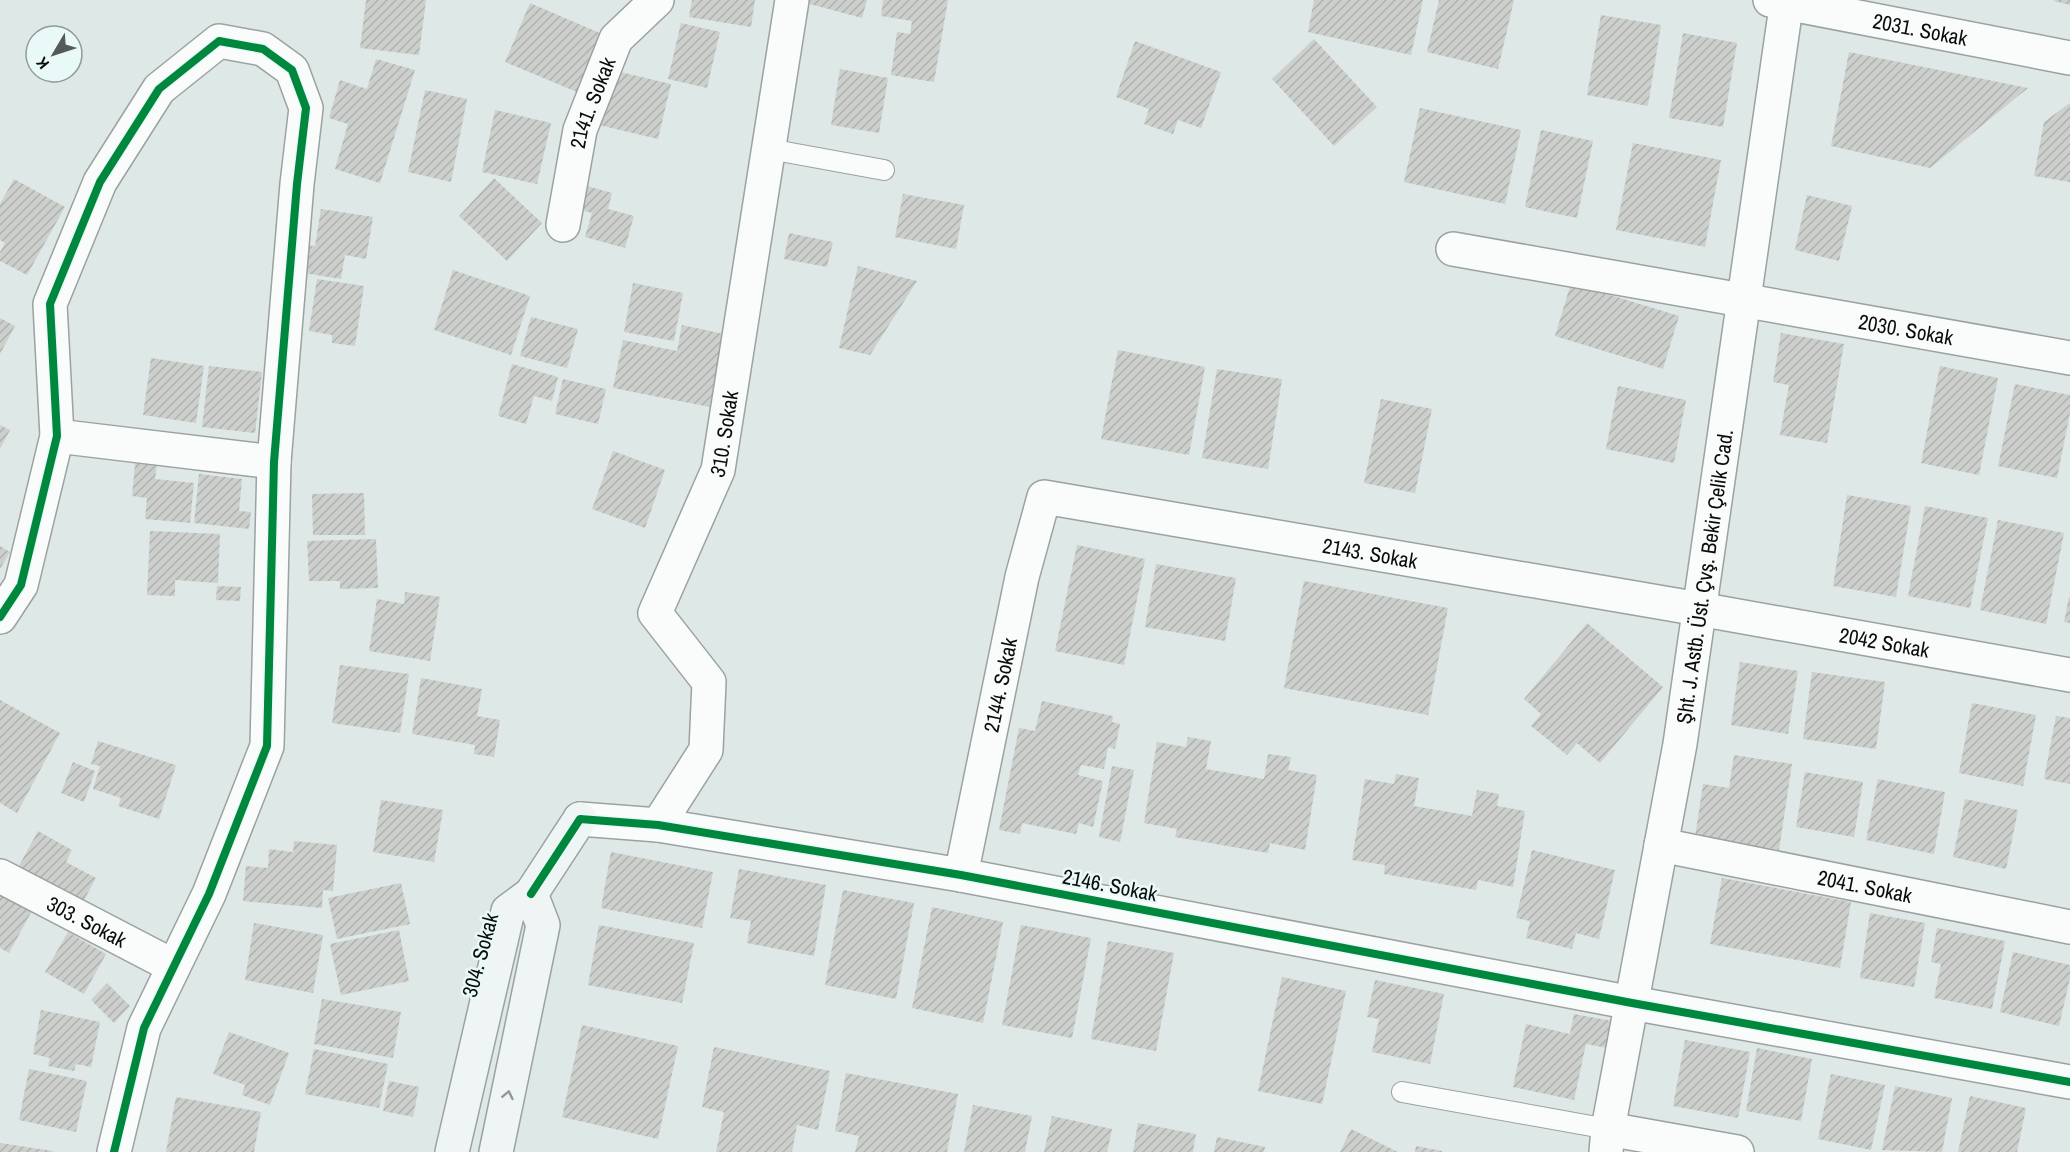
<svg xmlns="http://www.w3.org/2000/svg" width="2070" height="1152" font-family="'Archivo Narrow',sans-serif">
<style>
.building{fill:url(#building-hatch)}
.lines{fill:none;stroke-linecap:round;stroke-linejoin:round}
.lane-casing{stroke:#9ba2a1;stroke-width:22}
.street-casing{stroke:#9ba2a1;stroke-width:36}
.secondary-casing{stroke:#9ba2a1;stroke-width:36}
.lane{stroke:#fafcfb;stroke-width:20}
.street{stroke:#fafcfb;stroke-width:33}
.secondary{stroke:#eff5f4;stroke-width:33}
.cycleway-casing{stroke:#e9f9f7;stroke-width:11}
.cycleway{stroke:#00873e;stroke-width:8}
.oneway{stroke:#939897}
.labels{text-anchor:middle;dominant-baseline:central;stroke-width:5;stroke-linejoin:round;paint-order:stroke}
.street-label{font-size:21px;fill:#080d0c;stroke:#e9f9f7}
</style>
<defs>
<pattern id="building-hatch" width="6" height="6" patternUnits="userSpaceOnUse" patternTransform="scale(1.5)"><rect width="6" height="6" fill="#cdcfcd"/><path d="M-1 1l2-2M0 6l6-6M5 7l2-2" fill="none" stroke="#afb1af"/></pattern>
</defs>
<rect width="100%" height="100%" fill="#dee8e6"/>
<g class="building">
<polygon points="366,0 426,0 419,55 360,48"/>
<polygon points="692,0 755,0 751,27 689,17"/>
<polygon points="807,0 867,0 862,18 806,3"/>
<polygon points="883,0 948,0 934,82 891,75 897,32 910,34 912,21 881,16"/>
<polygon points="1314,0 1423,0 1411,55 1308,32"/>
<polygon points="1439,0 1514,0 1498,69 1427,52"/>
<polygon points="2054,0 2070,0 2070,5 2054,1"/>
<polygon points="530,3 602,34 577,92 505,62"/>
<polygon points="1601,15 1661,25 1648,106 1587,95"/>
<polygon points="681,23 720,32 707,88 668,79"/>
<polygon points="1683,33 1737,43 1723,127 1669,118"/>
<polygon points="1314,39 1377,107 1334,146 1272,79"/>
<polygon points="1135,41 1221,72 1201,128 1178,120 1173,134 1144,124 1149,109 1116,97"/>
<polygon points="1849,52 2028,88 1930,168 1831,146"/>
<polygon points="376,59 415,70 380,183 335,169 348,124 329,118 340,80 367,89"/>
<polygon points="840,69 888,78 879,133 831,125"/>
<polygon points="612,70 671,84 658,139 599,125"/>
<polygon points="425,90 467,99 451,182 408,172"/>
<polygon points="2070,103 2070,182 2034,176 2044,122"/>
<polygon points="1420,108 1521,130 1505,204 1404,182"/>
<polygon points="495,110 551,123 537,184 482,172"/>
<polygon points="1541,130 1593,141 1577,218 1525,207"/>
<polygon points="1633,143 1721,160 1705,247 1616,230"/>
<polygon points="494,178 542,223 507,261 459,216"/>
<polygon points="14,179 65,207 27,275 0,261 0,252 5,243 0,240 0,204"/>
<polygon points="580,184 612,193 608,209 634,216 625,248 585,237 592,213 574,208"/>
<polygon points="903,194 964,205 956,249 895,237"/>
<polygon points="1807,195 1852,206 1839,261 1795,250"/>
<polygon points="321,209 373,217 366,259 345,255 341,279 298,272 302,245 315,246"/>
<polygon points="789,233 833,242 827,267 784,259"/>
<polygon points="858,266 917,281 870,355 839,348"/>
<polygon points="453,270 530,296 511,355 434,330"/>
<polygon points="317,279 364,286 355,346 332,343 332,335 309,331"/>
<polygon points="633,283 683,293 674,341 624,332"/>
<polygon points="1571,283 1679,316 1663,369 1555,336"/>
<polygon points="531,317 578,329 567,368 520,356"/>
<polygon points="0,318 15,326 0,354"/>
<polygon points="682,325 724,334 710,407 613,388 623,340 677,351"/>
<polygon points="1781,333 1844,344 1827,443 1780,435 1789,385 1773,382"/>
<polygon points="1118,350 1205,367 1189,455 1101,439"/>
<polygon points="151,358 204,366 196,423 143,415"/>
<polygon points="512,364 558,377 552,401 534,396 526,424 498,416"/>
<polygon points="209,366 262,372 255,433 202,427"/>
<polygon points="1940,366 1998,378 1979,475 1921,463"/>
<polygon points="1217,369 1282,379 1268,469 1202,458"/>
<polygon points="563,379 606,389 598,424 555,414"/>
<polygon points="2015,384 2070,395 2070,413 2057,478 1998,466"/>
<polygon points="1618,386 1686,400 1674,463 1606,449"/>
<polygon points="1381,399 1432,409 1415,493 1364,483"/>
<polygon points="0,425 10,430 0,449"/>
<polygon points="613,451 665,470 645,528 592,509"/>
<polygon points="136,454 158,456 155,479 194,483 190,523 145,519 147,498 132,496"/>
<polygon points="199,474 242,479 239,511 251,512 249,529 194,523"/>
<polygon points="364,493 365,535 313,535 312,494"/>
<polygon points="1847,495 1911,506 1896,597 1833,586"/>
<polygon points="1925,506 1988,518 1970,608 1908,596"/>
<polygon points="1998,520 2064,533 2046,624 1980,610"/>
<polygon points="150,531 220,534 218,583 175,580 175,596 147,595"/>
<polygon points="376,539 378,588 340,589 340,581 309,581 307,541"/>
<polygon points="1077,545 1145,559 1124,665 1055,651"/>
<polygon points="0,546 10,552 0,569"/>
<polygon points="1156,564 1236,578 1225,641 1145,627"/>
<polygon points="1304,581 1448,608 1428,715 1284,688"/>
<polygon points="217,586 241,587 240,601 216,600"/>
<polygon points="405,592 440,597 430,661 369,651 377,599 404,604"/>
<polygon points="2069,597 2070,597 2070,623 2064,622"/>
<polygon points="1587,623 1663,687 1600,763 1577,743 1567,755 1531,726 1541,714 1524,699"/>
<polygon points="1740,662 1798,671 1788,734 1731,725"/>
<polygon points="340,665 409,674 400,733 332,723"/>
<polygon points="1812,672 1885,682 1876,749 1803,739"/>
<polygon points="421,678 482,689 477,716 500,720 494,757 474,754 475,745 412,734"/>
<polygon points="0,700 60,733 17,813 0,803"/>
<polygon points="1042,701 1113,716 1112,722 1120,724 1115,749 1108,747 1104,769 1081,765 1078,775 1103,781 1093,827 1079,823 1076,834 1022,823 1020,834 999,830 1019,728 1035,731"/>
<polygon points="1972,703 2036,715 2023,786 1959,773"/>
<polygon points="2056,716 2070,718 2070,784 2044,779"/>
<polygon points="1188,737 1211,741 1206,769 1264,779 1268,754 1291,757 1288,770 1317,775 1305,850 1270,843 1268,853 1175,837 1177,829 1144,823 1157,742 1186,747"/>
<polygon points="98,741 176,765 159,819 118,806 121,798 93,789 100,766 91,764"/>
<polygon points="1734,755 1792,764 1779,850 1695,837 1703,784 1729,788"/>
<polygon points="73,762 95,771 84,802 61,793"/>
<polygon points="1112,766 1134,770 1120,842 1099,837"/>
<polygon points="1805,772 1863,782 1854,837 1796,827"/>
<polygon points="1396,774 1419,778 1414,806 1472,816 1477,790 1499,794 1497,806 1525,811 1513,887 1478,880 1476,890 1384,874 1385,865 1352,860 1365,779 1394,784"/>
<polygon points="1878,779 1945,792 1934,854 1866,840"/>
<polygon points="1965,799 2018,810 2006,869 1953,857"/>
<polygon points="381,800 443,810 434,862 373,852"/>
<polygon points="38,831 72,850 66,862 96,878 83,902 52,884 47,893 14,875"/>
<polygon points="294,841 337,845 333,891 323,890 322,908 243,901 246,866 268,868 269,849 293,852"/>
<polygon points="1532,850 1615,870 1599,939 1576,933 1572,949 1526,938 1530,921 1516,918"/>
<polygon points="611,852 713,872 702,928 601,908"/>
<polygon points="739,869 826,885 814,956 747,943 751,921 730,918"/>
<polygon points="1722,878 1851,902 1840,968 1710,944"/>
<polygon points="401,883 410,924 337,939 328,898"/>
<polygon points="843,890 914,903 896,999 825,985"/>
<polygon points="0,891 33,909 9,953 0,948"/>
<polygon points="932,907 1003,922 983,1023 912,1008"/>
<polygon points="1870,913 1925,923 1914,987 1860,978"/>
<polygon points="254,923 323,935 313,993 245,980"/>
<polygon points="599,925 694,943 682,1003 588,985"/>
<polygon points="1021,925 1091,938 1072,1038 1002,1025"/>
<polygon points="1937,928 2005,941 1992,1009 1934,998 1941,964 1931,962"/>
<polygon points="399,930 409,981 341,995 330,944"/>
<polygon points="68,932 106,954 84,994 45,972"/>
<polygon points="1108,941 1174,953 1156,1051 1091,1039"/>
<polygon points="2013,952 2070,965 2070,978 2059,1026 2000,1012"/>
<polygon points="1282,977 1346,991 1322,1104 1258,1091"/>
<polygon points="1375,980 1444,994 1430,1064 1372,1052 1379,1019 1367,1017"/>
<polygon points="107,983 130,1006 114,1023 91,1000"/>
<polygon points="322,999 401,1012 393,1058 314,1044"/>
<polygon points="41,1010 100,1022 91,1067 76,1064 74,1071 48,1066 50,1058 33,1054"/>
<polygon points="1574,1014 1612,1021 1607,1048 1586,1044 1574,1100 1513,1087 1526,1024 1570,1034"/>
<polygon points="582,1025 678,1046 658,1139 562,1117"/>
<polygon points="229,1032 289,1053 270,1105 242,1095 245,1085 213,1074"/>
<polygon points="1685,1040 1750,1052 1738,1118 1673,1106"/>
<polygon points="714,1047 830,1071 818,1130 797,1125 792,1152 716,1152 724,1112 702,1107"/>
<polygon points="1757,1048 1812,1059 1801,1121 1746,1111"/>
<polygon points="314,1049 388,1064 379,1108 305,1094"/>
<polygon points="29,1069 87,1081 76,1132 19,1120"/>
<polygon points="846,1073 958,1094 947,1152 855,1152 859,1136 835,1131"/>
<polygon points="1831,1074 1885,1085 1871,1150 1818,1139"/>
<polygon points="389,1081 419,1087 413,1117 383,1111"/>
<polygon points="1895,1086 1952,1098 1942,1152 1882,1150"/>
<polygon points="1970,1096 2026,1108 2017,1152 1958,1152"/>
<polygon points="176,1097 261,1112 254,1152 166,1152"/>
<polygon points="973,1105 1032,1116 1025,1152 964,1152"/>
<polygon points="1052,1116 1112,1129 1107,1152 1044,1152"/>
<polygon points="1138,1123 1196,1134 1193,1152 1133,1152"/>
<polygon points="1351,1129 1398,1152 1340,1152"/>
<polygon points="1217,1137 1265,1147 1264,1152 1214,1152"/>
<polygon points="0,1143 53,1151 53,1152 0,1152"/>
<polygon points="1416,1146 1442,1151 1442,1152 1415,1152"/>
</g>
<g class="lines">
<defs>
<g id="lane">
<polyline points="769,149 884,170"/>
<polyline points="1402,1092 1608,1129"/>
</g>
<g id="street">
<path id="s1" d="M1770,0L2070,58"/>
<path id="s2" d="M563,225L580,130L616,39L657,0"/>
<path id="s3" d="M1453,249L2070,358"/>
<polyline points="57,436 274,462"/>
<polyline points="0,617 21,585 57,436 50,304 100,182 159,89 219,41 263,49 292,70 306,108 297,184 274,462 267,746 209,894 144,1028 114,1152"/>
<polyline points="580,819 658,825 961,875 1632,1003 2070,1082"/>
<path id="s4" d="M658,825L706,750L709,682L655,613L718,470L792,0"/>
<path id="s5" d="M1661,845L2070,927"/>
<path id="s6" d="M961,875L1022,577L1044,497L1699,609L2070,675"/>
<path id="s7" d="M0,876L173,966"/>
<polyline points="1608,1129 1737,1152"/>
<path id="s8" d="M1606,1152L1608,1129L1680,744L1787,0"/>
</g>
<g id="secondary">
<polyline points="531,894 580,819"/>
<polyline points="452,1152 508,911 531,894 543,925 496,1152"/>
</g>
</defs>
<use href="#lane" class="lane-casing"/>
<use href="#street" class="street-casing"/>
<use href="#secondary" class="secondary-casing"/>
<use href="#lane" class="lane"/>
<use href="#street" class="street"/>
<use href="#secondary" class="secondary"/>
<defs>
<g id="cycleway">
<polyline points="0,617 21,585 57,436 50,304 100,182 159,89 219,41 263,49 292,70 306,108 297,184 274,462 267,746 209,894 144,1028 114,1152"/>
<polyline points="531,894 580,819 658,825 961,875 1632,1003 2070,1082"/>
</g>
</defs>
<use href="#cycleway" class="cycleway-casing"/>
<use href="#cycleway" class="cycleway"/>
</g>
<defs><path id="oneway-chevron" d="M-2-3.5L2.5 0L-2 3.5" fill="none" stroke-width="1.6" stroke-linecap="round" stroke-linejoin="round" transform="scale(1.5)"/></defs>
<use class="oneway" href="#oneway-chevron" transform="translate(508 1095) rotate(-78)"/>
<g class="labels">
<g class="street-label">
<text stroke="none"><textPath href="#s1" startOffset="153">2031. Sokak</textPath></text>
<text stroke="none"><textPath href="#s2" startOffset="126">2141. Sokak</textPath></text>
<text stroke="none"><textPath href="#s3" startOffset="460">2030. Sokak</textPath></text>
<text stroke="none"><textPath href="#s4" startOffset="438">310. Sokak</textPath></text>
<text stroke="none"><textPath href="#s6" startOffset="718">2143. Sokak</textPath></text>
<text stroke="none"><textPath href="#s8" startOffset="584">Şht. J. Astb. Üst. Çvş. Bekir Çelik Cad.</textPath></text>
<text stroke="none"><textPath href="#s6" startOffset="1240">2042 Sokak</textPath></text>
<text stroke="none"><textPath href="#s6" startOffset="194">2144. Sokak</textPath></text>
<text transform="translate(1110 885) rotate(11)">2146. Sokak</text>
<text stroke="none"><textPath href="#s5" startOffset="208">2041. Sokak</textPath></text>
<text stroke="none"><textPath href="#s7" startOffset="98">303. Sokak</textPath></text>
<text transform="translate(480 955) rotate(-75)">304. Sokak</text>
</g>
</g>
<g transform="translate(54 54) rotate(231)"><circle r="28" fill="#e9f9f7" stroke="#8f9b99" stroke-width="1.5"/>
<path d="M0-4.5L10 22L0 15L-10 22Z" fill="#535a58"/>
<text y="-9" font-size="16" font-weight="bold" text-anchor="middle" fill="#080d0c">K</text>
</g>
</svg>
